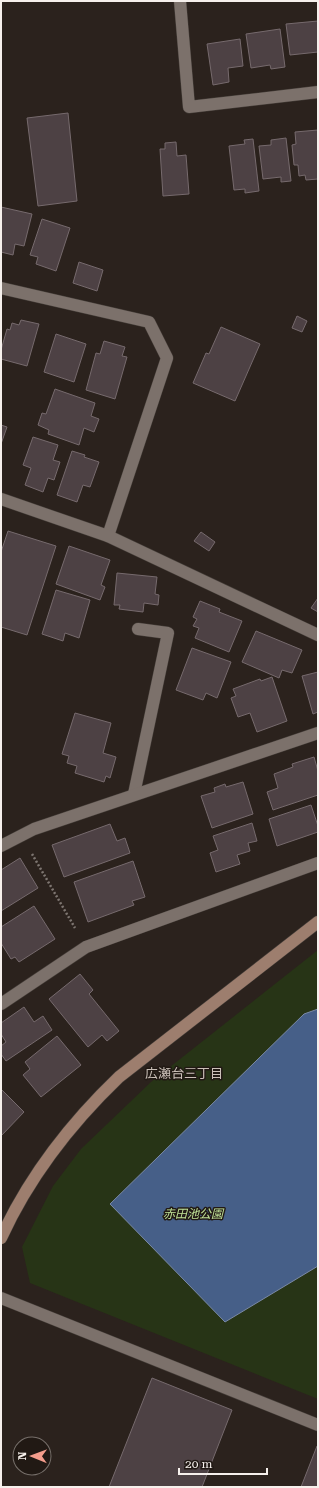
<svg xmlns="http://www.w3.org/2000/svg" width="319" height="1488" font-family="'Roboto Serif','Noto Sans JP',serif">
<style>
.green{fill:#273416}
.water{fill:#465f88;stroke:#7b8aa6}
.building{fill:#4d4144;stroke:#766a6d}
.lines{fill:none;stroke-linecap:round;stroke-linejoin:round}
.street-casing{stroke:#453e39;stroke-width:13}
.secondary-casing{stroke:#453e39;stroke-width:13}
.path{stroke:#7e7671;stroke-width:2.5;stroke-dasharray:2 2;stroke-linecap:butt}
.street{stroke:#7c716b;stroke-width:12}
.secondary{stroke:#9d7e6e;stroke-width:12}
.labels{text-anchor:middle;dominant-baseline:central;stroke-width:3;stroke-linejoin:round;paint-order:stroke}
.park-label{font-size:12px;font-style:italic;fill:#c0e298;stroke:#211914}
.neighbourhood-label{font-size:13px;fill:#cbc0b8;stroke:#211914}
</style>
<rect width="100%" height="100%" fill="#2b221d"/>
<polygon class="green" points="318,950 318,1399 30,1283 22,1247 53,1186 81,1149 151,1082"/>
<polygon class="water" points="318,1009 318,1266 225,1322 110,1204 304,1014"/>
<g class="building">
<polygon points="318,21 318,52 290,55 286,24"/>
<polygon points="280,29 285,67 271,69 270,65 251,68 246,34"/>
<polygon points="240,39 243,66 228,68 229,82 213,85 207,44"/>
<polygon points="68,113 77,201 38,206 27,118"/>
<polygon points="318,130 318,179 306,180 305,175 299,176 298,165 294,165 292,145 296,144 295,132"/>
<polygon points="286,138 291,181 281,182 281,177 263,179 259,146 271,145 271,140"/>
<polygon points="253,139 259,191 245,193 245,189 234,190 229,146 245,144 244,140"/>
<polygon points="176,142 177,156 186,155 189,194 163,196 160,149 165,149 165,143"/>
<polygon points="1,207 32,214 24,246 15,244 13,255 1,252"/>
<polygon points="42,219 70,228 56,271 36,264 38,257 30,255"/>
<polygon points="79,262 103,270 97,291 73,283"/>
<polygon points="297,316 307,321 302,332 292,328"/>
<polygon points="21,320 39,324 27,366 1,359 1,350 7,329 10,330 12,323 19,325"/>
<polygon points="221,327 260,344 235,401 193,383 206,353 209,354"/>
<polygon points="56,334 86,344 74,382 44,372"/>
<polygon points="104,341 125,347 122,356 127,357 115,399 86,390 96,353 100,354"/>
<polygon points="55,389 95,403 91,416 99,419 94,432 84,428 79,445 48,434 49,430 38,425 42,413 46,414"/>
<polygon points="1,425 7,427 1,444"/>
<polygon points="33,437 58,445 53,460 60,462 54,480 48,478 43,492 25,485 31,468 23,465"/>
<polygon points="72,451 85,455 84,457 99,462 90,487 83,485 77,502 57,495"/>
<polygon points="8,531 56,546 27,635 1,627 1,552"/>
<polygon points="201,532 215,542 209,551 194,541"/>
<polygon points="69,546 110,560 101,585 105,587 100,600 56,584"/>
<polygon points="117,573 157,577 155,594 159,595 158,605 144,603 143,612 119,609 120,605 114,605"/>
<polygon points="56,590 90,600 79,638 65,633 63,641 42,634"/>
<polygon points="318,598 318,612 311,608"/>
<polygon points="200,601 220,609 219,612 242,621 229,652 195,638 199,628 193,626 197,619 193,617"/>
<polygon points="256,631 302,650 292,673 282,670 279,678 242,662"/>
<polygon points="192,648 231,662 217,698 206,693 203,700 176,690"/>
<polygon points="318,672 318,712 313,714 302,676"/>
<polygon points="272,677 287,721 257,732 250,713 238,717 231,698 236,696 233,689 260,679 261,681"/>
<polygon points="75,713 111,723 103,753 116,757 110,778 106,776 104,782 75,773 77,766 67,763 69,756 62,754"/>
<polygon points="314,757 318,771 318,795 273,810 267,792 278,788 274,774 293,767 292,764"/>
<polygon points="243,782 253,814 212,828 201,796 215,792 214,788 225,784 226,787"/>
<polygon points="311,805 318,826 318,832 277,846 269,819"/>
<polygon points="252,823 257,841 248,843 250,851 237,855 240,864 216,872 210,853 218,850 213,836"/>
<polygon points="110,824 117,841 125,838 130,853 64,877 52,845"/>
<polygon points="20,858 38,888 1,911 1,870"/>
<polygon points="133,861 145,897 132,901 134,905 88,922 74,882"/>
<polygon points="34,906 55,939 19,962 15,957 11,959 1,943 1,927"/>
<polygon points="80,974 93,990 89,994 119,1031 107,1041 102,1035 88,1047 49,999"/>
<polygon points="24,1007 34,1022 43,1016 52,1030 6,1061 1,1054 1,1046 6,1042 1,1034 1,1023"/>
<polygon points="57,1036 81,1065 41,1097 23,1075 30,1069 25,1062"/>
<polygon points="1,1089 24,1112 1,1136"/>
<polygon points="152,1378 232,1410 202,1487 109,1487"/>
<polygon points="317,1446 318,1446 318,1487 301,1487"/>
</g>
<g class="lines">
<defs>
<g id="street">
<polyline points="180,1 189,107 318,92"/>
<polyline points="1,288 149,322 167,358 108,536"/>
<polyline points="1,499 108,536 318,635"/>
<polyline points="134,794 168,633 138,629"/>
<polyline points="1,846 34,829 318,733"/>
<polyline points="1,1004 86,947 318,863"/>
<polyline points="1,1298 318,1425"/>
</g>
<path id="secondary" d="M1,1238C29,1177 71,1123 119,1077L318,922"/>
</defs>
<use href="#street" class="street-casing"/>
<use href="#secondary" class="secondary-casing"/>
<polyline class="path" points="32,854 75,928"/>
<use href="#street" class="street"/>
<use href="#secondary" class="secondary"/>
</g>
<g class="labels">
<g class="park-label">
<text x="193" y="1214">赤田池公園</text>
</g>
<g class="neighbourhood-label">
<text x="184" y="1073">広瀬台三丁目</text>
</g>
</g>
<rect width="319" height="1488" fill="none" stroke="#f6f0ec" stroke-width="4"/>
<g transform="translate(32 1456) rotate(271)"><circle r="19" fill="#211914" stroke="#766f6a"/>
<path d="M0-3L7 15L0 10L-7 15Z" fill="#f49d8c"/>
<text y="-6" font-size="11" font-weight="bold" text-anchor="middle" fill="#f6f0ec">N</text>
</g>
<path d="M179 1468v6h88v-6" fill="none" stroke="#f6f0ec" stroke-width="2"/>
<text x="185" y="1468" font-size="12" fill="#f6f0ec" stroke="#211914" stroke-width="3" paint-order="stroke">20 m</text>
</svg>
